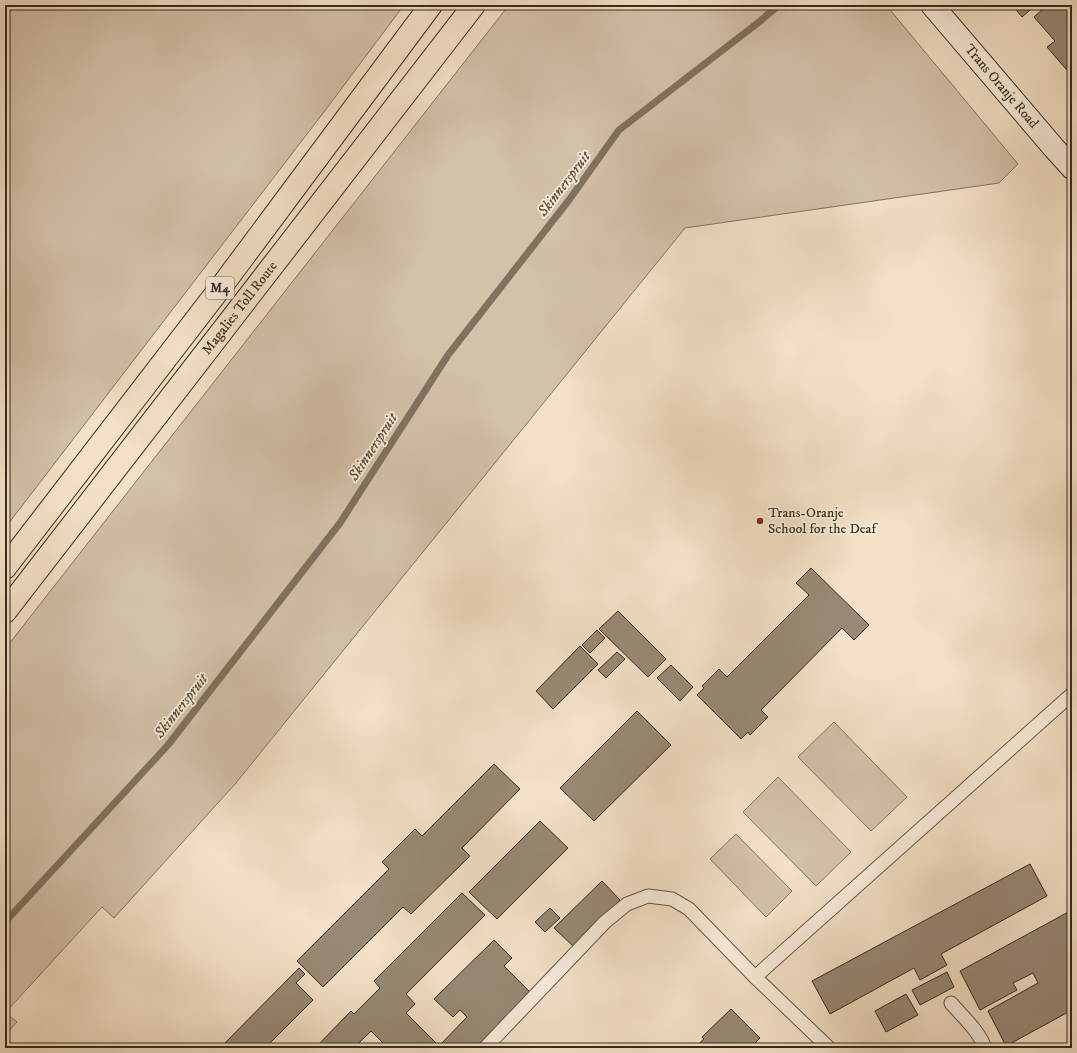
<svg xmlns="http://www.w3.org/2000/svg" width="1077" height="1053" font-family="'IM FELL DW Pica',serif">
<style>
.green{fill:#d3c1a9;stroke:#847663}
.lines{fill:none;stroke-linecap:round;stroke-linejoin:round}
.stream{stroke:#817260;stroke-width:7}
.building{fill:#988975;stroke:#362b1d}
.service-casing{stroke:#655847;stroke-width:15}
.secondary-casing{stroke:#362b1d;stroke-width:24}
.motorway-casing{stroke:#362b1d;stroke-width:24}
.service{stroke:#f7ebda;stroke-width:13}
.secondary{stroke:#f7ebda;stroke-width:22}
.motorway{stroke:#f3e0c6;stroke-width:22}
.poi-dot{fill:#8f2418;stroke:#f7ebda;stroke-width:1.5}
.labels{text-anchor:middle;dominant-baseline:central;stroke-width:3.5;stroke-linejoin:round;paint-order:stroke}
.shield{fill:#f7ebda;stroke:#706556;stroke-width:1}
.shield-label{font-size:13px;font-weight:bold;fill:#362b1d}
.street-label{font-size:14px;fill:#362b1d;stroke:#f7ebda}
.poi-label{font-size:14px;fill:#362b1d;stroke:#f7ebda;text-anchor:start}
.water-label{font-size:15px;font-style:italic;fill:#5c4f3f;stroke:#f7ebda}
</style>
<rect width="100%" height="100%" fill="#f3e0c6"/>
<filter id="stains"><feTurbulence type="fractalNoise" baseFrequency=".005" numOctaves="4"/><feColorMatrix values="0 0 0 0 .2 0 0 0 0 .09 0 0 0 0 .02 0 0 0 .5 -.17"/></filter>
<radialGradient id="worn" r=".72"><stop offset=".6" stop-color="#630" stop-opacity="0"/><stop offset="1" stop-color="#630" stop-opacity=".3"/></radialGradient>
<g class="green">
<polygon points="5,5 404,5 327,108 5,528"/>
<polygon points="509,5 886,5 1018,164 999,183 685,228 236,783 114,918 102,907 5,1013 5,649"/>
<polygon points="834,722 907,797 871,831 798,757"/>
<polygon points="778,777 851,852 816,886 743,812"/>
<polygon points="736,834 792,891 766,917 710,859"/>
<polygon points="5,1013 17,1022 5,1035"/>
</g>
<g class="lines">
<polyline class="stream" points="5,922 168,745 340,523 448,355 569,200 619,130 759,22 779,5"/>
</g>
<g class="building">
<polygon points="1012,5 1036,5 1022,17"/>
<polygon points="1042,5 1072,5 1072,76 1047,47 1055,41 1034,17 1044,8"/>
<polygon points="811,568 869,625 854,640 842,628 761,710 768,717 750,735 748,732 741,739 697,695 704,688 702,686 719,669 727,677 809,595 796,583"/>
<polygon points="618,611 666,659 648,677 599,629"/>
<polygon points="597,630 605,638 590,653 582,645"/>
<polygon points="580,646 598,664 553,709 536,691"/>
<polygon points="617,652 625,659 606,678 598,670"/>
<polygon points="671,665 693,687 680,701 657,678"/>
<polygon points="637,711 671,745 594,821 560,788"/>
<polygon points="494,764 520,789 462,848 470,856 411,914 403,907 323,987 297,961 389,869 382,862 415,829 422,836"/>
<polygon points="540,821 568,848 497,919 469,892"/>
<polygon points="1030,864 1047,896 941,954 947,965 920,980 914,968 830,1014 812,981"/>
<polygon points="602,881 620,900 574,947 554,928"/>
<polygon points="462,893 485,915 406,994 415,1004 406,1013 441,1048 388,1048 371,1031 354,1048 315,1048 351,1011 354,1014 380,988 374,981"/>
<polygon points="550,908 560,918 545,932 535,922"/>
<polygon points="1072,910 1072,1010 1006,1046 988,1011 1038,983 1033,973 1013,983 1017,990 980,1010 960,971"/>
<polygon points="494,940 512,958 504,966 531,993 476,1048 441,1048 439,1046 467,1017 460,1010 453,1017 434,999"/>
<polygon points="299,968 305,974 296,983 313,1000 265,1048 220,1048"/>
<polygon points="947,972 954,987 920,1005 912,990"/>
<polygon points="906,994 918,1015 886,1032 875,1011"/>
<polygon points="731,1009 760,1038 750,1048 694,1048 704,1039 702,1037"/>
</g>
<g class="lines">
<defs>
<g id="service">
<polyline points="755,977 1072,694"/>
<path d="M951,1003C963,1017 979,1031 985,1048"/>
<polyline points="485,1048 605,922 627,904 648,896 672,899 689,909 755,977 829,1048"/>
</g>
<g id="secondary">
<path id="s1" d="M932,5L1054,148L1072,168"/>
</g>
<g id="motorway">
<polyline points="5,568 221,287 431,5"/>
<path id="s2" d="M5,612L474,5"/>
</g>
</defs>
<use href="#service" class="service-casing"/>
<use href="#secondary" class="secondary-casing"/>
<use href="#motorway" class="motorway-casing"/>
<use href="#service" class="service"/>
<use href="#secondary" class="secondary"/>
<use href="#motorway" class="motorway"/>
</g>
<circle class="poi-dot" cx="760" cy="521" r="4"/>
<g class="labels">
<rect class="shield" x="206" y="277" width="28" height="22" rx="3"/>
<g class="shield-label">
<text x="220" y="288">M4</text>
</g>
<g class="street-label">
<text stroke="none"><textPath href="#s1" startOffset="107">Trans Oranje Road</textPath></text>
<text stroke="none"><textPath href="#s2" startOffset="384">Magalies Toll Route</textPath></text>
</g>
<g class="poi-label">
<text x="768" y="513">Trans-Oranje<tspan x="768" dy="16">School for the Deaf</tspan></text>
</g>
<g class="water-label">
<text transform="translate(564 184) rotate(-53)">Skinnerspruit</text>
<text transform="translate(373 447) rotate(-57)">Skinnerspruit</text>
<text transform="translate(181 706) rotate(-52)">Skinnerspruit</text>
</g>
</g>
<rect width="1077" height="1053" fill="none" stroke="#f3e0c6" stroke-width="20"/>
<rect x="6" y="6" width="1065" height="1041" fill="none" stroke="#362b1d" stroke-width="2"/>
<rect x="10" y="10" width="1057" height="1033" fill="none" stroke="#362b1d"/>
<rect width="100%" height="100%" filter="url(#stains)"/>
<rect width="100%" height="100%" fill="url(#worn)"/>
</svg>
